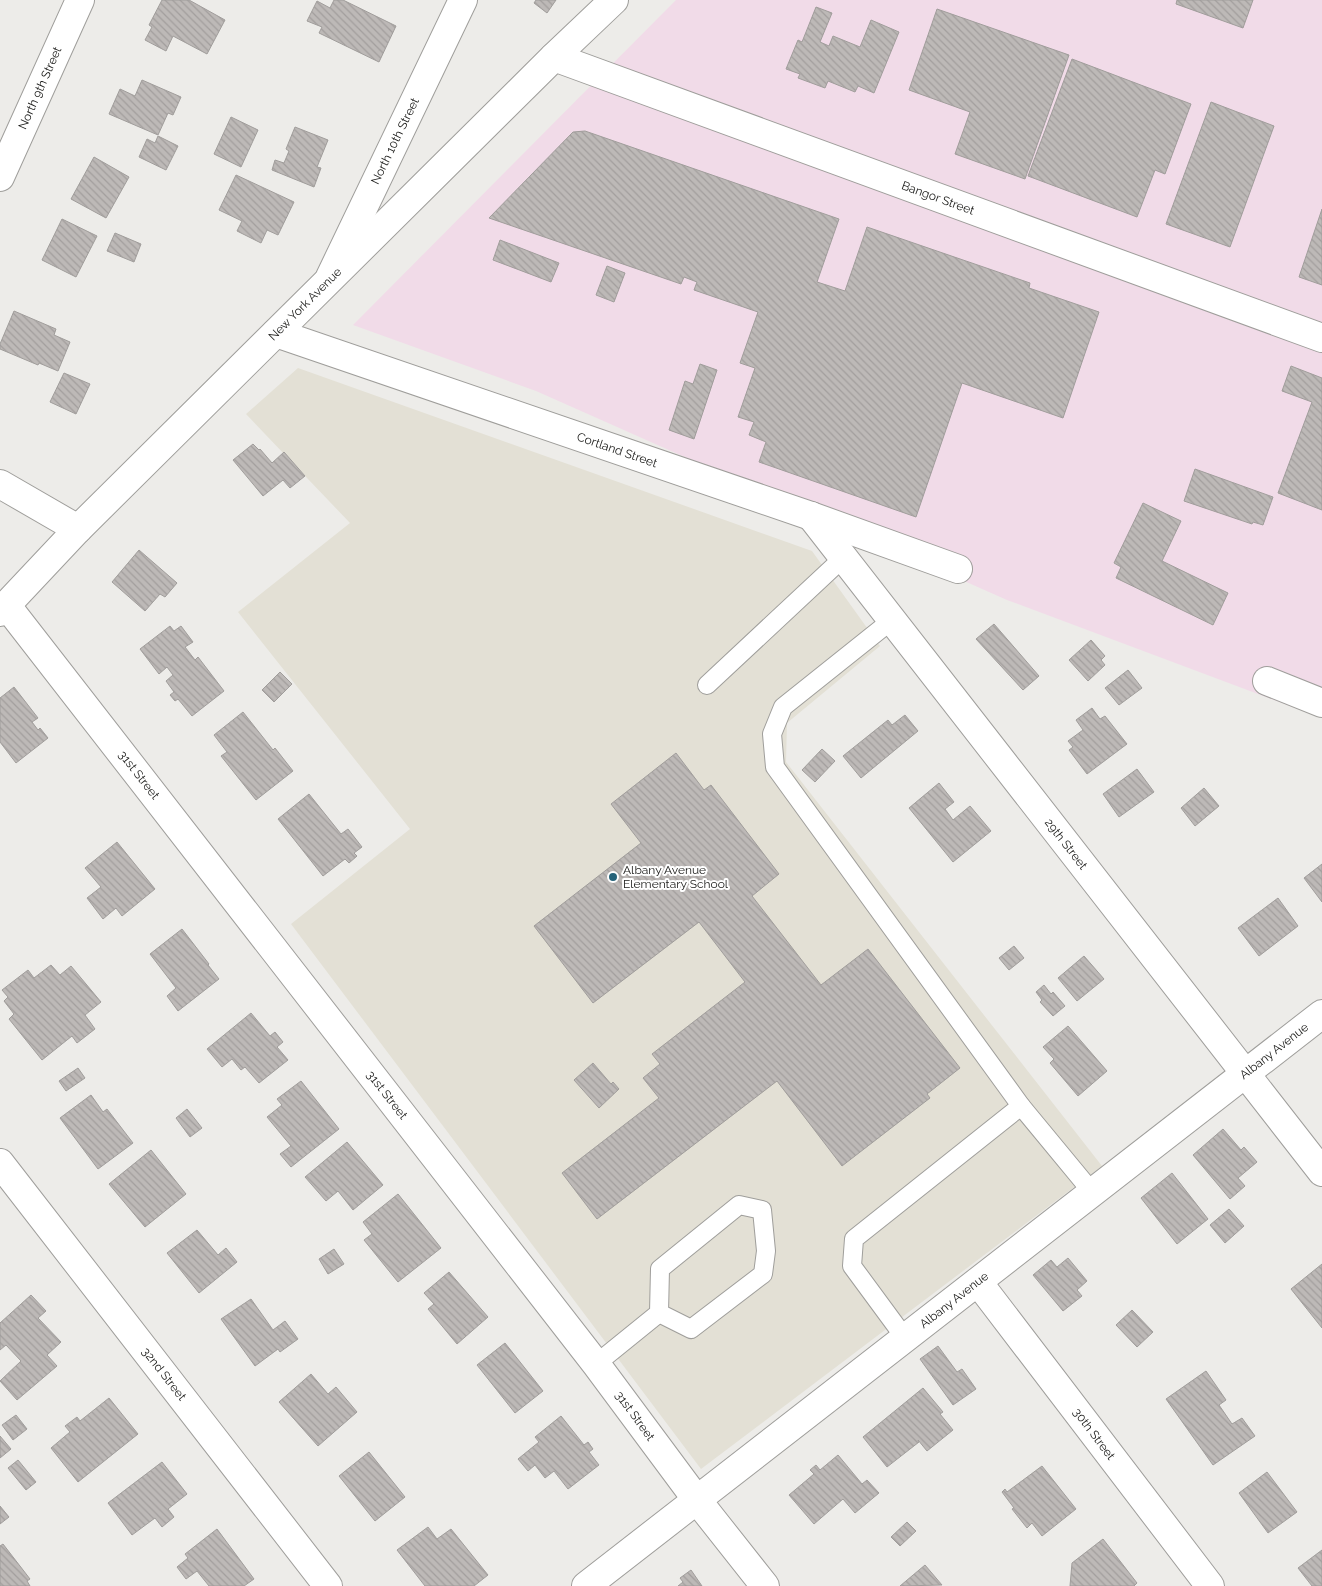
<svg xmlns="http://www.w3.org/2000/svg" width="1322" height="1586" font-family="Raleway,sans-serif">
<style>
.built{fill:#e3e0d5}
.industrial{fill:#f1dbe8}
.building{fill:url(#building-back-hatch);stroke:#a09d9b}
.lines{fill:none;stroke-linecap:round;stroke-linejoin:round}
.service-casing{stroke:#9f9e9b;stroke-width:20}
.minor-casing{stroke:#9f9e9b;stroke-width:30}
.tertiary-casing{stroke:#9f9e9b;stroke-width:30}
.service{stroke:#fff;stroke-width:18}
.minor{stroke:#fff;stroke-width:28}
.tertiary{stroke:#fff;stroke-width:28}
.poi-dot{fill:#26637a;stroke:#fff;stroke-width:2}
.labels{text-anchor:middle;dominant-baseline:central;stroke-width:4;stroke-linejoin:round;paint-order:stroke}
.street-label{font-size:12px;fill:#191917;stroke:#fff}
.poi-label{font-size:12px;fill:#191917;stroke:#fff;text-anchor:start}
</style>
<defs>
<pattern id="building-back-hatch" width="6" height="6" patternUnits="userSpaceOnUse" patternTransform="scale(1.25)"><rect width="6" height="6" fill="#bdb9b7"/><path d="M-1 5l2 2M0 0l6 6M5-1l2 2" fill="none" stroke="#a29e9d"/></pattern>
</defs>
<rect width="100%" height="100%" fill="#edece9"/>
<polygon class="built" points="298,368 812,551 880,646 787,723 786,762 1102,1166 701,1469 291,924 410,829 238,612 350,523 246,414"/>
<polygon class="industrial" points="676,0 1322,0 1322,718 1007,600 536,391 353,325"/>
<g class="building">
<polygon points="162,0 189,0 225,20 207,54 173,36 166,51 145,40 152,27 149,25"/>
<polygon points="334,0 343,0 396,26 379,62 319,33 322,27 307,21 317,1 330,8"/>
<polygon points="536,0 556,0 547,13 534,3"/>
<polygon points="1177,0 1253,0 1243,28 1176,4"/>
<polygon points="816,7 832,13 820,42 829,46 833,36 860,47 871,20 899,32 874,93 858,86 855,92 828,81 825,88 798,78 800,74 786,69 798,40 802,42"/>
<polygon points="937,9 1069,55 1025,179 955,154 970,112 909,90"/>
<polygon points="1072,59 1191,104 1165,174 1155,170 1137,217 1028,176"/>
<polygon points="142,80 181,97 173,115 168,113 158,135 109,114 120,89 135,96"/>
<polygon points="1211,102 1274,126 1230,247 1166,224"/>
<polygon points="231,117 258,130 241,167 214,154"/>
<polygon points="295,127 328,140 317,167 321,168 314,187 272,170 275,160 284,163 289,151 286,149"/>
<polygon points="585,131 839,219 817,282 845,291 867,227 1030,283 1029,288 1099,312 1063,418 962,383 916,517 759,462 766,442 749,435 754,422 738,417 755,368 740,363 758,312 694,290 697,282 684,277 681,284 489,218 573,132"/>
<polygon points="158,136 178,146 166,170 139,157 147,139 155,143"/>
<polygon points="94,157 129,177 106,218 71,199"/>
<polygon points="236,175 294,202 278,235 267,230 261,243 237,231 242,221 219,210"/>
<polygon points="1322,209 1322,285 1299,277"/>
<polygon points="62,219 97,236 76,277 42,260"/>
<polygon points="115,233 141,244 134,262 107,251"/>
<polygon points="500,240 559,263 551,282 493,260"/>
<polygon points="607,266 625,273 614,302 596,295"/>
<polygon points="14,311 56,329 54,335 70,342 58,371 39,363 38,365 0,349 0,344"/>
<polygon points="700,364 717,370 694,439 669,430 685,381 693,384"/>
<polygon points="1291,366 1322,378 1322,510 1278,493 1312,402 1282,391"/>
<polygon points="64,373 90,384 76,414 50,402"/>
<polygon points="253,444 259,450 260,449 272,463 284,452 305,476 290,488 283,480 263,496 233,460"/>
<polygon points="1195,469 1273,497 1263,525 1253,522 1252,524 1184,501"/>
<polygon points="1143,503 1181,521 1162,561 1228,593 1213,625 1116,578 1121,567 1114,563"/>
<polygon points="139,550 177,583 165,597 160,594 145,611 112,582"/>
<polygon points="994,624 1039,676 1023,690 976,639"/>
<polygon points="170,626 174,631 181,626 193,642 185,647 195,660 198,657 224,691 192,716 178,699 175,701 170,695 174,692 166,681 173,675 167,667 159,674 140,649"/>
<polygon points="1091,640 1105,656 1101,660 1105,665 1088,681 1069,660"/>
<polygon points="1128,670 1142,688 1119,705 1105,688"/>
<polygon points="280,672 292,684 274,702 262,690"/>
<polygon points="14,687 38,718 32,722 38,730 40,728 48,738 16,763 0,742 0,698"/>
<polygon points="1092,708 1100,719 1105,716 1127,744 1087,774 1069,750 1073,747 1068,741 1083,730 1076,720"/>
<polygon points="243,712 273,750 275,748 293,771 256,800 221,756 227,752 214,735"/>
<polygon points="905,715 918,731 861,778 843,756 888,720 892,725"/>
<polygon points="822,749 835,761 815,782 802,770"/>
<polygon points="676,753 704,790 711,785 779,874 752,896 821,985 868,949 960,1068 927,1094 930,1098 842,1166 777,1081 597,1219 562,1173 659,1098 643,1078 660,1064 652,1054 745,982 699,922 593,1003 534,926 641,843 611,804"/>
<polygon points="1137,769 1154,792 1119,817 1103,794"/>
<polygon points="939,783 954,802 945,809 953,820 970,806 991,831 953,862 909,808"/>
<polygon points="1204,788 1219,806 1195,826 1181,808"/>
<polygon points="309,794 341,834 348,829 362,847 354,853 357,856 349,863 345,859 323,876 278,819"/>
<polygon points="117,842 155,889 122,916 116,908 103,919 87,898 101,887 85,868"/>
<polygon points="1322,864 1322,902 1304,878"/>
<polygon points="1278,898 1298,926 1259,956 1238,928"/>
<polygon points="182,929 209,964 208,965 219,979 178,1011 167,996 176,988 150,954"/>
<polygon points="1014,946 1024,958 1009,970 999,958"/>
<polygon points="1084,956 1104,979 1077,1001 1058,978"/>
<polygon points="51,965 60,975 71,966 101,1002 85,1015 95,1029 77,1043 72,1036 42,1060 9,1019 14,1014 4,1001 8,997 2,990 28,970 34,978"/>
<polygon points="1044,985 1051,994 1053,992 1065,1006 1053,1016 1040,1002 1042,1000 1036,992"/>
<polygon points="251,1013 270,1036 275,1032 283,1042 277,1047 288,1060 259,1083 245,1067 241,1070 232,1059 222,1067 207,1049"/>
<polygon points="1068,1026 1107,1071 1078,1096 1050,1063 1054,1059 1043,1047"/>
<polygon points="593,1063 611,1084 613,1082 619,1089 599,1108 574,1080"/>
<polygon points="78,1068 85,1078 66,1091 59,1081"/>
<polygon points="301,1081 339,1129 291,1167 280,1154 291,1146 267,1117 282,1105 277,1099"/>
<polygon points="91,1095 103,1112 107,1109 133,1143 98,1169 60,1118"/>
<polygon points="187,1109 202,1128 190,1137 176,1118"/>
<polygon points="1223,1129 1241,1150 1244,1147 1257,1162 1238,1178 1245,1186 1230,1199 1193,1155"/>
<polygon points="347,1142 383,1185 353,1210 338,1191 326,1201 305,1177"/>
<polygon points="151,1150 186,1194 145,1227 109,1184"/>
<polygon points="1172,1173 1208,1219 1177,1244 1141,1198"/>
<polygon points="398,1194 441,1248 398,1282 364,1240 372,1234 363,1222"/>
<polygon points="1229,1209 1244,1226 1225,1243 1210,1225"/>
<polygon points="197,1230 218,1255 226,1248 237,1262 199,1293 167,1253"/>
<polygon points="334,1249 344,1264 328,1274 319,1259"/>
<polygon points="1068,1258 1087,1281 1077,1290 1082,1296 1063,1311 1033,1275 1051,1260 1057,1267"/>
<polygon points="1322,1264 1322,1328 1291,1289"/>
<polygon points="449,1272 488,1317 457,1344 428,1309 434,1304 424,1293"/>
<polygon points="31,1295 46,1311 38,1318 61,1342 47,1355 57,1366 17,1400 0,1381 21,1361 6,1345 0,1350 0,1323"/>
<polygon points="251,1299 273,1330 285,1321 298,1339 280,1352 278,1349 255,1366 221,1319"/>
<polygon points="1132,1310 1153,1332 1137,1347 1116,1325"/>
<polygon points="505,1343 543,1391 515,1413 477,1365"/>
<polygon points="938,1346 957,1372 962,1369 976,1389 953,1405 920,1359"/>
<polygon points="1206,1371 1226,1400 1219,1405 1232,1424 1242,1418 1255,1436 1213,1465 1166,1399"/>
<polygon points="311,1374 328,1394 336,1387 357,1412 318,1446 279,1402"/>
<polygon points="923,1388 943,1412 940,1414 953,1430 927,1451 918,1440 919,1442 887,1467 863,1437"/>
<polygon points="109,1398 138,1434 78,1482 51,1448 70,1432 65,1426 77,1417 80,1421"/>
<polygon points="16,1415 27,1429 13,1440 2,1425"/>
<polygon points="561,1416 584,1445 588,1442 593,1449 589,1452 599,1465 568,1489 554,1471 545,1478 535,1465 528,1471 518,1459 539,1442 535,1437"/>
<polygon points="0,1436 11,1449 0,1458"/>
<polygon points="369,1452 405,1497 375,1521 339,1476"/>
<polygon points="838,1455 862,1484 867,1480 879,1493 855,1513 843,1499 814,1524 789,1495 814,1474 810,1470 816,1465 820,1470"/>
<polygon points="18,1460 36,1482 26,1490 8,1468"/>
<polygon points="162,1462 187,1494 168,1509 174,1517 162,1527 155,1518 132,1535 108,1503"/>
<polygon points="1042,1466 1076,1509 1042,1536 1032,1523 1027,1528 1012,1509 1014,1508 1002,1492 1005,1489 1007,1492"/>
<polygon points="1267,1472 1297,1512 1268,1533 1239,1493"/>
<polygon points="0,1506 9,1517 0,1524"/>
<polygon points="907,1522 916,1531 900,1546 891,1537"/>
<polygon points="428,1527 437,1539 451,1529 488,1575 474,1586 425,1586 397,1550"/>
<polygon points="217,1529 254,1579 244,1586 209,1586 197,1571 186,1579 177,1567 188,1558 185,1554"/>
<polygon points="1103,1539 1137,1583 1134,1586 1070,1586 1072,1563"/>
<polygon points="3,1544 30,1579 27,1581 30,1586 0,1586 0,1546"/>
<polygon points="1322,1550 1322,1586 1312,1586 1298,1568"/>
<polygon points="925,1565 942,1585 900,1586"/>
<polygon points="691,1570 702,1586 678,1586 683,1582 680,1578"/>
</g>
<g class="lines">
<defs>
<g id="service">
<polyline points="892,620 783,707 772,734 775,767 1021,1106"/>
<polyline points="707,685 843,558"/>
<polyline points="905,1338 852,1266 854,1239 1021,1106 1092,1192"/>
<polyline points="596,1364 659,1313 660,1269 739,1205 762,1210 766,1251 763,1274 691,1329 659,1313"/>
</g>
<g id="minor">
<polyline points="554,57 1322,338"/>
<polyline points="0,177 80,0"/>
<polyline points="330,277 463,0"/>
<polyline points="276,333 811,516 958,569"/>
<polyline points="0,484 78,529"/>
<polyline points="811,516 1322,1172"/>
<polyline points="7,606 596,1364 697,1500 765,1586"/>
<polyline points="1267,681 1322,703"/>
<polyline points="0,1163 328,1586"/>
<polyline points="978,1282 1210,1586"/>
<polyline points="586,1586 1322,1014"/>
</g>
<polyline id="tertiary" points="0,612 78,529 554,57 614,0"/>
</defs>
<use href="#service" class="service-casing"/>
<use href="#minor" class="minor-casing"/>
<use href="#tertiary" class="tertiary-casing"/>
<use href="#service" class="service"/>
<use href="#minor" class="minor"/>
<use href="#tertiary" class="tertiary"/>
</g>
<circle class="poi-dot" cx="613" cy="877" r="5"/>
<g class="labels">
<g class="street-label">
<text transform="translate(40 88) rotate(-66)">North 9th Street</text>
<text transform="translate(395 141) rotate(-64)">North 10th Street</text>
<text transform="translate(938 198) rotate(20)">Bangor Street</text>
<text transform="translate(305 304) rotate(-45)">New York Avenue</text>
<text transform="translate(617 450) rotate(19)">Cortland Street</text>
<text transform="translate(139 775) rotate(52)">31st Street</text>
<text transform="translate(1066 844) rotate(52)">29th Street</text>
<text transform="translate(1274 1051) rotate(-38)">Albany Avenue</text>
<text transform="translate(387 1095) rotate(52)">31st Street</text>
<text transform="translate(954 1300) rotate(-38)">Albany Avenue</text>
<text transform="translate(164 1374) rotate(52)">32nd Street</text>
<text transform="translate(635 1416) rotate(54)">31st Street</text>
<text transform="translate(1094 1434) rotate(53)">30th Street</text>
</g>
<g class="poi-label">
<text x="623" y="870">Albany Avenue<tspan x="623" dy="14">Elementary School</tspan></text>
</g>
</g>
</svg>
